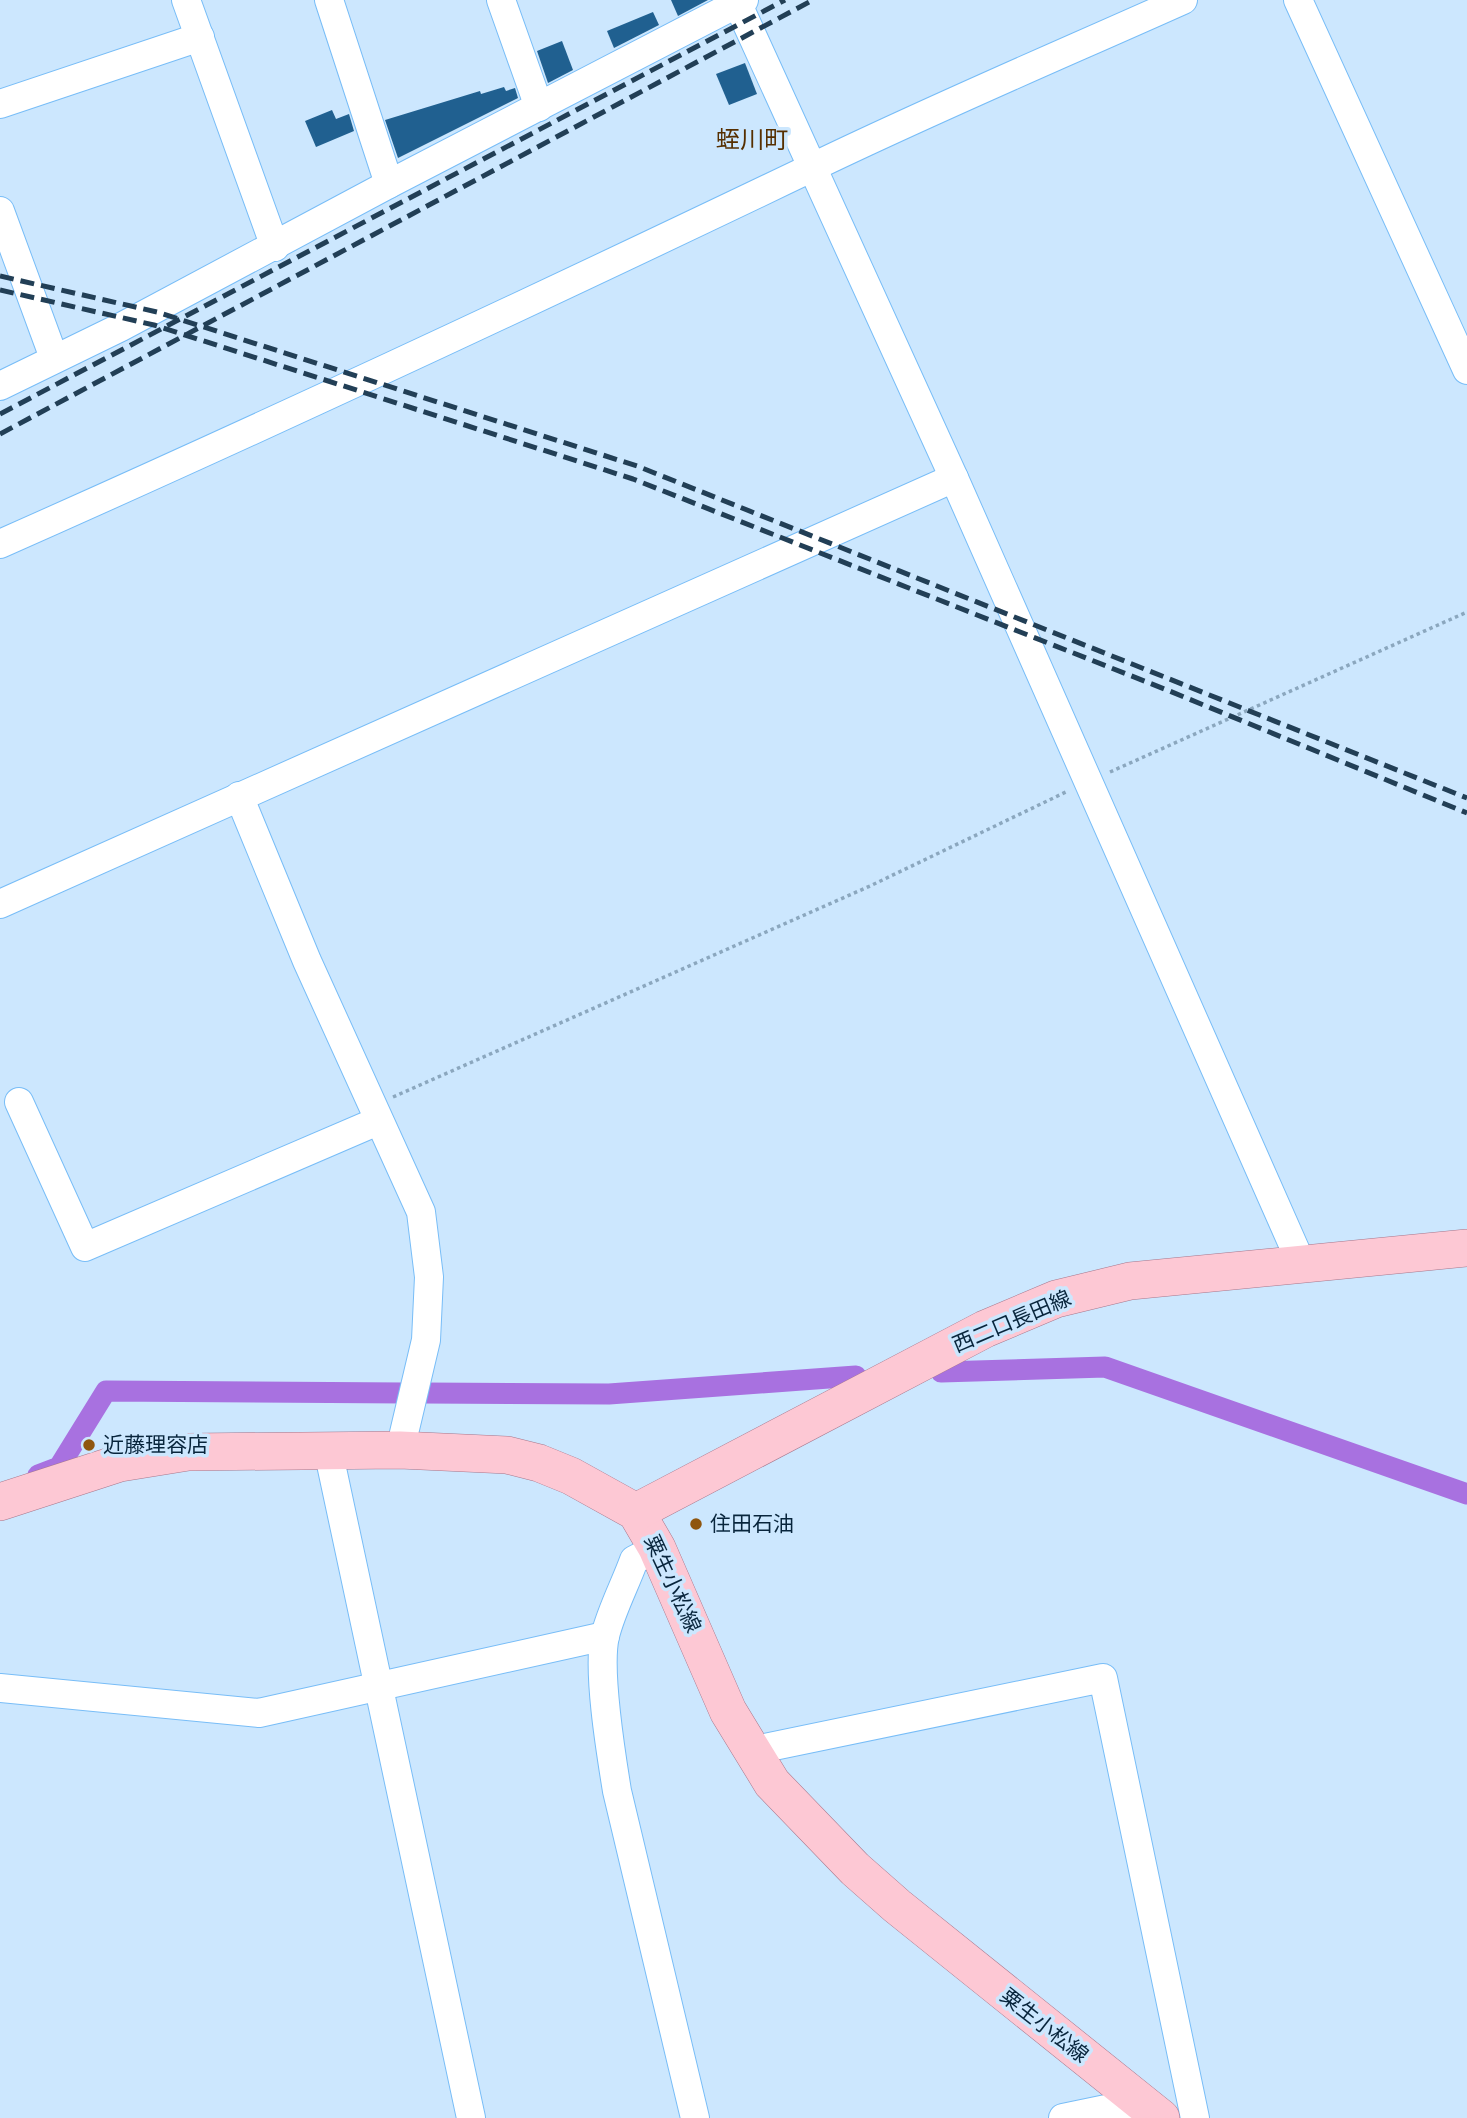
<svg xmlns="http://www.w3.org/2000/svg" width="1467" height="2118" font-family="'Varela Round','Noto Sans JP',sans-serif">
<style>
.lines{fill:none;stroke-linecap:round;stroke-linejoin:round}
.canal{stroke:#a871e0;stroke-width:21}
.building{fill:#206090}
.minor-casing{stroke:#78bdf7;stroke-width:30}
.major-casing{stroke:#a6778c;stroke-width:38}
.path{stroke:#8ba7be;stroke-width:3.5;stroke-dasharray:3.5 3.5;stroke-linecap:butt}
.minor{stroke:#fff;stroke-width:28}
.major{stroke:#fdc8d4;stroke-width:37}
.rail{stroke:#223f56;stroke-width:5;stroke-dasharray:14 7;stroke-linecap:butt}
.poi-dot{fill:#8f560f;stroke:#cce7fe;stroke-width:2.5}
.labels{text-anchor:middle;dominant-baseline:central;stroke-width:7;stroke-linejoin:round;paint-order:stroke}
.street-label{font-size:21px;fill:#08253c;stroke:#cce7fe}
.poi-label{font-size:21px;fill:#08253c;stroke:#cce7fe;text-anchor:start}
.quarter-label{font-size:24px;fill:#562f00;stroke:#cce7fe}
</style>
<rect width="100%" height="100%" fill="#cce7fe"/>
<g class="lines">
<g class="canal">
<polyline points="941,1372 1105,1367 1467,1494"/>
<polyline points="423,1393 609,1394 856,1376"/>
<polyline points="38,1475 59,1467 106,1391 405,1393"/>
</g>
</g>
<g class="building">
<polygon points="671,0 708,0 678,16"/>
<polygon points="653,12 659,25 614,48 607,31"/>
<polygon points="562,41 573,70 548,83 537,51"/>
<polygon points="745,63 757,94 729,105 716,74"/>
<polygon points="504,87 506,91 515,88 518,98 398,158 385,120 480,91 481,94"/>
<polygon points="332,110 336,119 349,114 354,131 316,147 305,121"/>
</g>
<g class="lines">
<defs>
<g id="minor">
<polyline points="186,0 275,247"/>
<polyline points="329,0 389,184"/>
<polyline points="501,0 539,107"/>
<polyline points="736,0 954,478 1302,1265"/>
<polyline points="1298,0 1467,370"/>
<polyline points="0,104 200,37"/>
<polyline points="0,211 54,358"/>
<polyline points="0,386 121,327 389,184 744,0"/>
<path d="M0,544C273,423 544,296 813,167C935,108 1060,55 1183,0"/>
<polyline points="239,796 307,961 421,1212 429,1277 426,1340 400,1450"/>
<polyline points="0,904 954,478"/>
<polyline points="19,1102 85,1247 378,1121"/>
<polyline points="328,1450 471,2118"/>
<path d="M657,1548L634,1560C625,1585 611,1611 605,1636C597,1670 611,1754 617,1791L695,2118"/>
<polyline points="0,1688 259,1713 605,1636"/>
<polyline points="750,1751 1103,1678 1195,2118"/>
<polyline points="1063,2118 1140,2102"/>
</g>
<g id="major">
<polyline points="0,1502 120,1463 188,1452 400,1450 507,1455 539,1463 571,1476 636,1512 657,1548 728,1711 772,1783 855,1869 897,1906 1161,2118"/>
<polyline points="636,1512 985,1329 1056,1299 1130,1281 1467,1248"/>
</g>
</defs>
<use href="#minor" class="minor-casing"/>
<use href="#major" class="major-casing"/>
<g class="path">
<polyline points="1110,772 1467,612"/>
<polyline points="393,1097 870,886 1068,791"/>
</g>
<use href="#minor" class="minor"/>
<use href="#major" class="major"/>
<g class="rail">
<polyline points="0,276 157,312 637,466 1467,798"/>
<polyline points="0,290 154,325 633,479 1167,690 1467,813"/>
<polyline points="0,414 785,0"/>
<polyline points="0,434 813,0"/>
</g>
</g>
<g class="poi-dot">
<circle cx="89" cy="1445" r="7"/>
<circle cx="696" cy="1524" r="7"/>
</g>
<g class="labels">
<g class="street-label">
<text transform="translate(1012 1322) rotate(-23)">西二口長田線</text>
<text transform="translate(672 1584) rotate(65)">粟生小松線</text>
<text transform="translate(1044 2026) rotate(38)">粟生小松線</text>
</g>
<g class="poi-label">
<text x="103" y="1445">近藤理容店</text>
<text x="710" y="1524">住田石油</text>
</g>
<g class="quarter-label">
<text x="752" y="140">蛭川町</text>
</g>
</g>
</svg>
